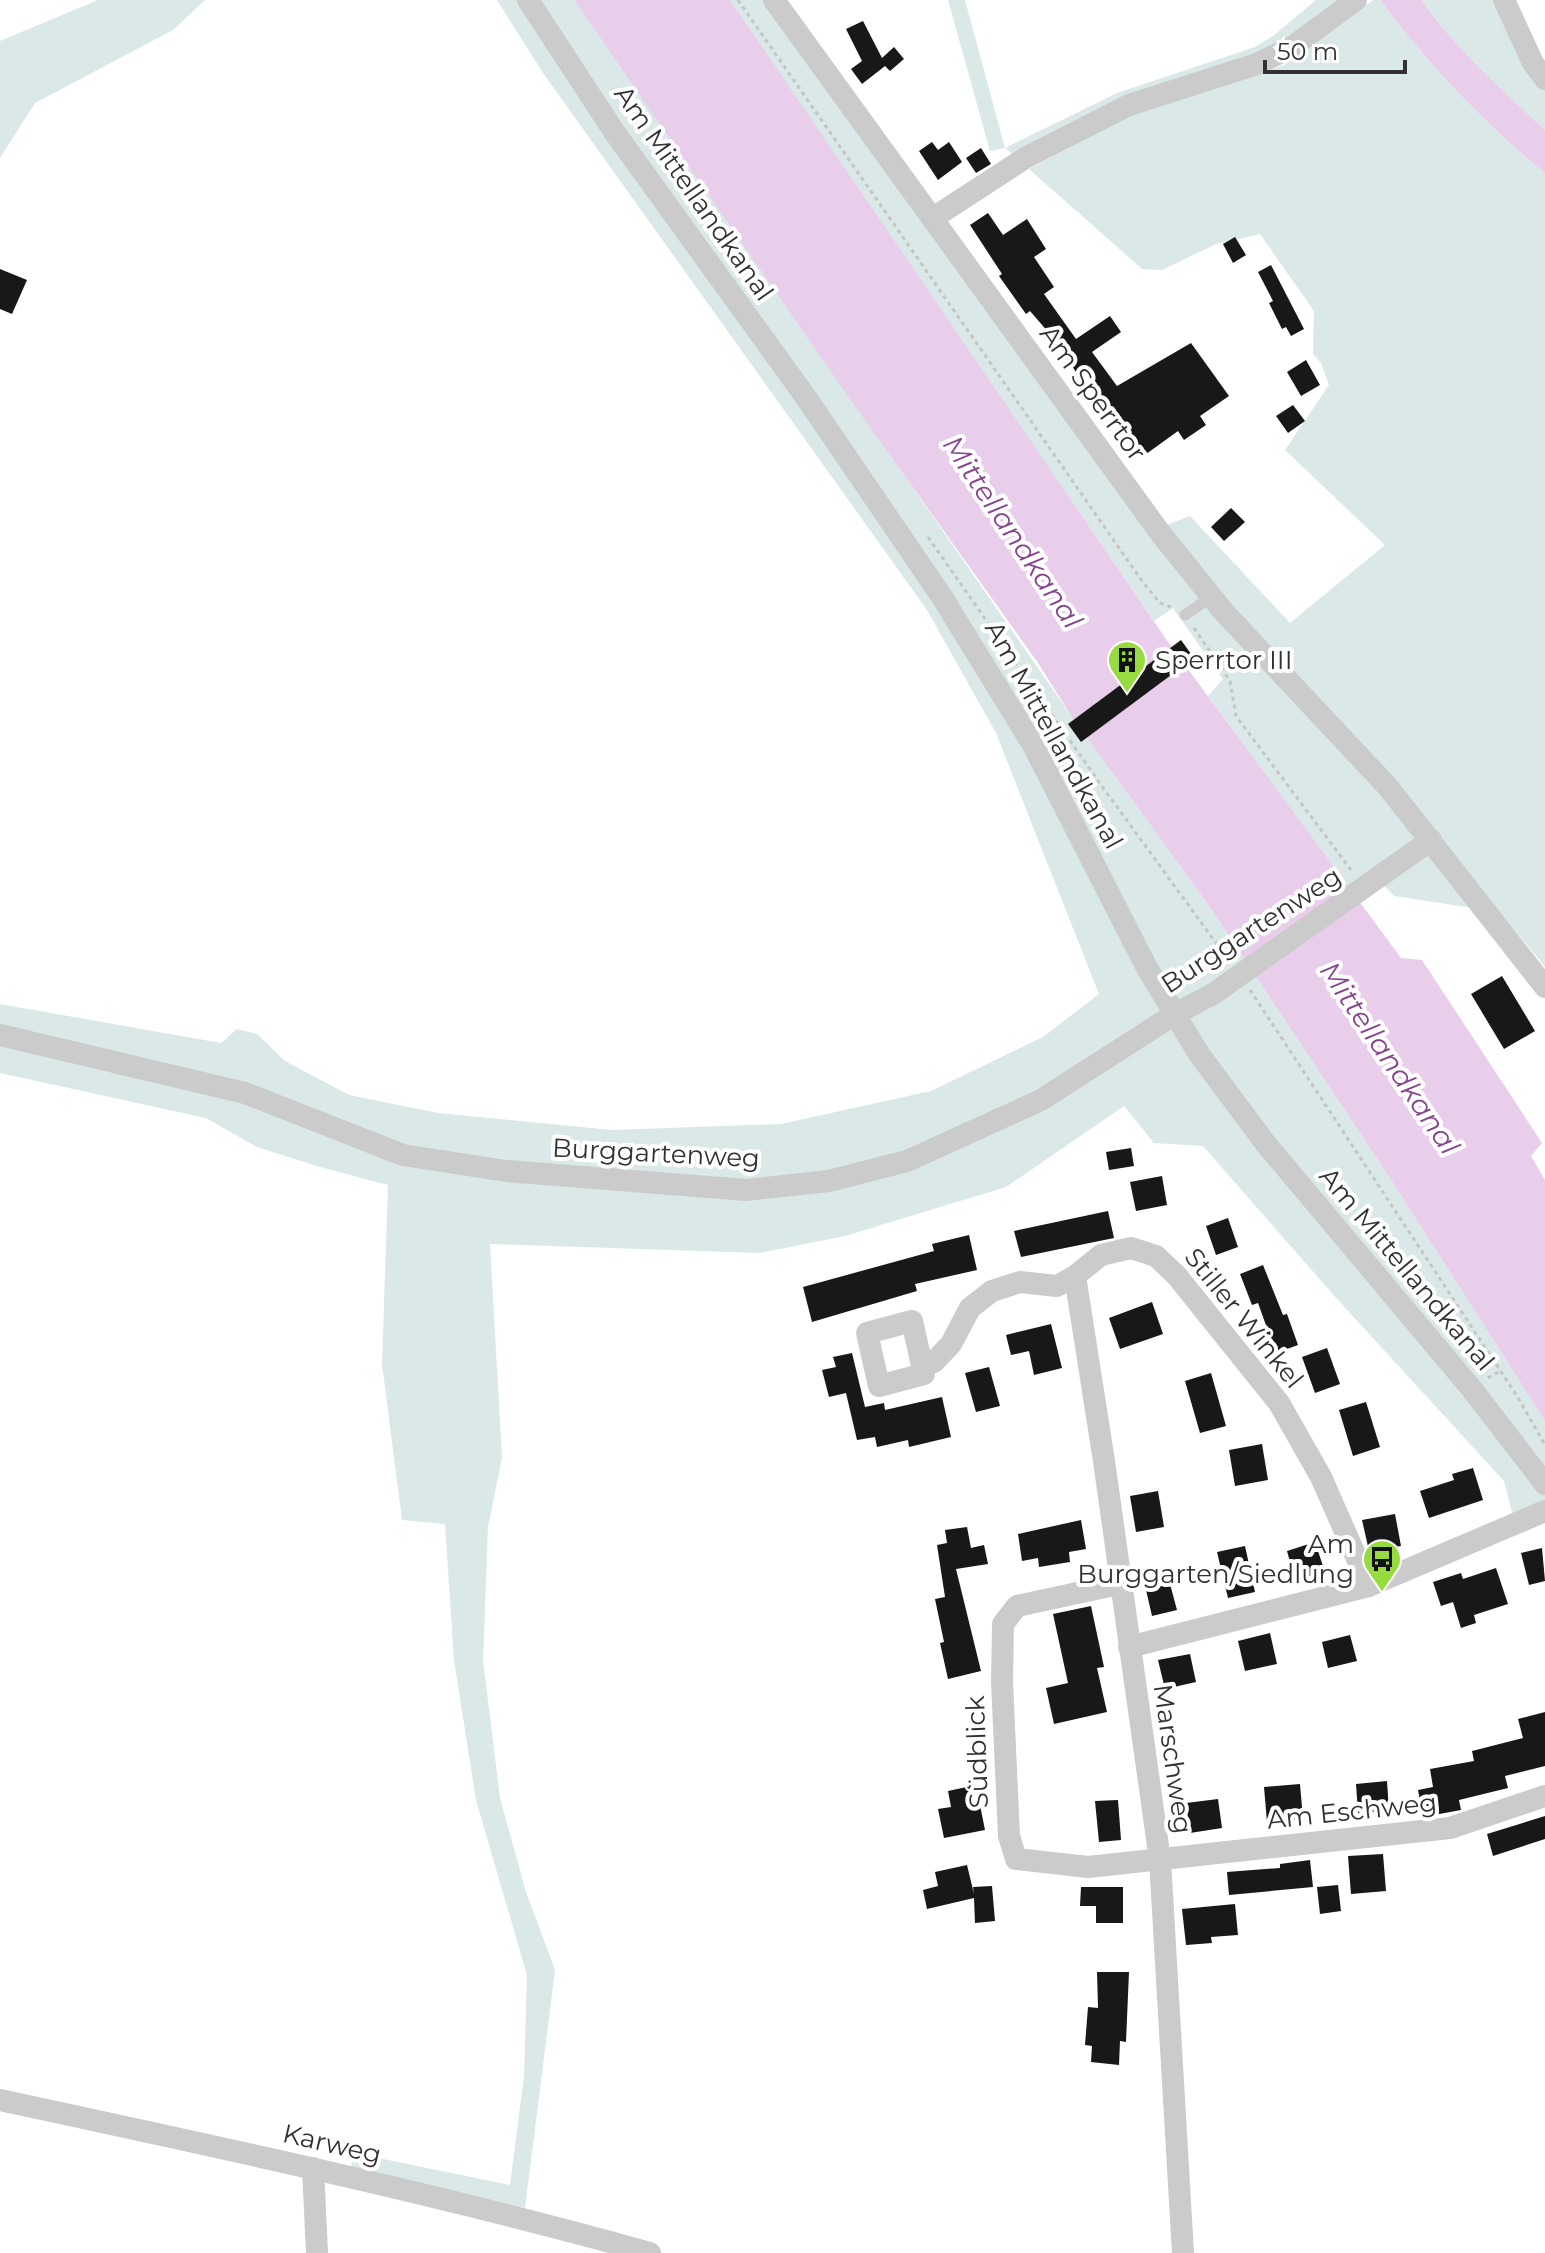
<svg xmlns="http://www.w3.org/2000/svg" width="1545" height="2253" font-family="Montserrat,sans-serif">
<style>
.green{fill:#dae8e7}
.water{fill:#e8ceeb}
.building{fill:#181818}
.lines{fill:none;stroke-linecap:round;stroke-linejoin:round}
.path{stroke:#c5c5c5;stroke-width:3;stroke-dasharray:4 4;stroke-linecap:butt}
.lane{stroke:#cbcbcb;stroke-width:11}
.street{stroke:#cbcbcb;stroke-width:22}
.labels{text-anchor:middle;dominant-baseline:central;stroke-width:8;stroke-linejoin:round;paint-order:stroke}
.street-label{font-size:26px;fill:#313131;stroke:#fff}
.poi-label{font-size:26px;fill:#313131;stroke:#fff;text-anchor:start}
.water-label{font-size:28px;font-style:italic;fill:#87438f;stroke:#fff}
</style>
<rect width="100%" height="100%" fill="#fff"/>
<g class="green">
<polygon points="98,0 205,0 173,30 35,103 0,158 0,41"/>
<polygon points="497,0 574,0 1072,717 1209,906 1386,1172 1545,1421 1545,1511 1515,1524 1504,1481 1338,1300 1203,1146 1154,1143 1124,1106 1006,1187 845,1236 759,1253 490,1244 502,1458 488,1527 483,1660 500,1798 526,1892 555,1970 525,2208 351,2167 354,2153 510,2185 524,2076 527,1975 476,1800 454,1660 445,1524 402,1520 382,1364 388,1185 320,1167 257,1147 206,1118 0,1073 0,1004 221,1043 237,1029 257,1034 285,1061 349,1095 438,1113 612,1130 781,1124 931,1091 1043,1037 1099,994 996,733 927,610 543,73"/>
<path d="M730,0H766L1148,532L1190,516L1290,623L1385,545L1285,450L1329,385L1321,363L1313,354L1314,311L1260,234L1216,244L1162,270L1142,269L1029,169L1131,115L1284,65L1373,0H1380C1428,64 1483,123 1545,173V967L1489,899L1473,908L1394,896L1374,875L1351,891L1208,696L1223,679L1173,608L1154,621L825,142Z"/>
<polygon points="948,0 965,0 1005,148 1117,93 1255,47 1273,36 1316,0 1349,0 1270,55 1017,158 1005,148 990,151"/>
<path d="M1421,0H1504L1545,79V130C1501,89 1456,49 1421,0Z"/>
</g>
<g class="water">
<polygon points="574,0 730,0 1168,642 1401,958 1422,960 1542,1143 1531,1156 1545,1180 1545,1421 1386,1172 1209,906 1072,717 1038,663 854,405"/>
<path d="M1380,0H1421C1456,49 1501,89 1545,130V173C1483,123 1428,64 1380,0Z"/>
</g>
<g class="building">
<polygon points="863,21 882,58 894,47 904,59 890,71 885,66 862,84 851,69 862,61 846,29"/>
<polygon points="932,142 938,150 949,142 962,162 938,180 919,151"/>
<polygon points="981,148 991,164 976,173 966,158"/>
<polygon points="988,213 1003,235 1027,219 1046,249 1034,257 1054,287 1044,294 1076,339 1110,316 1121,332 1092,352 1117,386 1191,343 1229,396 1200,416 1206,425 1184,440 1178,431 1142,457 1088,382 1085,385 1049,333 1030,311 1026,314 999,276 1002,274 970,225"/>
<polygon points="1235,237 1246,255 1233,263 1223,244"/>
<polygon points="1271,265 1304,329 1291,336 1286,327 1282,329 1269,303 1273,301 1258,272"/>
<polygon points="0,269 27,280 12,314 0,309"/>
<polygon points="1306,360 1320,385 1301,396 1287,372"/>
<polygon points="1293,405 1305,421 1288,433 1276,416"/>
<polygon points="1231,508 1245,522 1224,541 1211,527"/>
<polygon points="1181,640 1194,658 1081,742 1068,724"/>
<polygon points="1502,976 1535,1031 1504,1049 1471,994"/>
<polygon points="1131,1148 1134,1166 1109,1170 1106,1152"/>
<polygon points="1162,1176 1167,1205 1136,1211 1130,1182"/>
<polygon points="1108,1211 1114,1238 1021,1257 1014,1231"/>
<polygon points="1228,1218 1238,1247 1216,1255 1206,1226"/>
<polygon points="969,1235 977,1270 915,1284 917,1291 812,1322 803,1287 934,1251 932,1244"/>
<polygon points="1263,1265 1283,1315 1287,1314 1298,1345 1276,1353 1258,1303 1252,1305 1240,1274"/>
<polygon points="1152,1302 1163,1334 1120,1349 1109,1318"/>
<polygon points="1051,1324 1062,1368 1034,1375 1029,1351 1011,1355 1006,1335"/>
<polygon points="1327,1348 1340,1384 1315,1393 1302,1357"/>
<polygon points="852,1353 865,1407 884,1403 885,1410 942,1397 951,1437 909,1447 908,1440 877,1447 875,1437 857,1440 846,1393 829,1397 822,1370 836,1367 833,1357"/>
<polygon points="989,1367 1000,1406 976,1412 965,1373"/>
<polygon points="1211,1373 1226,1426 1200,1433 1185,1381"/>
<polygon points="1366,1402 1380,1447 1353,1456 1339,1410"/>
<polygon points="1262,1444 1268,1480 1235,1486 1229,1450"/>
<polygon points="1473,1468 1483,1500 1429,1518 1420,1491 1454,1480 1452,1474"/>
<polygon points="1158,1491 1164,1527 1136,1532 1130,1496"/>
<polygon points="1395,1514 1401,1546 1369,1551 1362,1520"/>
<polygon points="1081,1520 1086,1549 1069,1552 1070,1562 1039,1567 1038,1558 1022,1561 1018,1534"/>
<polygon points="967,1527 971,1548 984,1545 988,1564 956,1569 981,1671 948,1679 940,1643 944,1642 935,1599 945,1597 937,1545 947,1543 945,1530"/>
<polygon points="1315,1542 1325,1572 1295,1580 1287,1551"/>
<polygon points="1245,1546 1255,1592 1228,1598 1217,1552"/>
<polygon points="1542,1548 1545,1581 1529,1585 1521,1553"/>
<polygon points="1496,1568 1508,1604 1474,1615 1476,1623 1461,1628 1453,1602 1441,1606 1433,1582 1461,1573 1463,1579"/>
<polygon points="1170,1584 1177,1610 1152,1616 1146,1590"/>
<polygon points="1091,1606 1104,1667 1097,1668 1107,1712 1054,1724 1046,1688 1068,1683 1053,1614"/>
<polygon points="1270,1633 1277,1664 1245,1671 1238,1641"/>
<polygon points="1350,1635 1357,1661 1328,1668 1322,1642"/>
<polygon points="1190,1654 1196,1682 1165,1689 1158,1660"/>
<polygon points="1545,1712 1545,1766 1505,1776 1508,1788 1459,1800 1461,1810 1423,1817 1418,1790 1433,1787 1430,1769 1474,1761 1472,1751 1523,1738 1518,1719"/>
<polygon points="1387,1781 1389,1811 1358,1813 1356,1784"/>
<polygon points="1300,1784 1303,1819 1267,1822 1264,1787"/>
<polygon points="976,1785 985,1830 944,1838 938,1809 951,1807 948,1791"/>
<polygon points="1218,1799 1222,1828 1190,1833 1186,1803"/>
<polygon points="1118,1800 1121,1840 1099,1842 1095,1801"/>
<polygon points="1545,1816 1545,1839 1493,1856 1487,1834"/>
<polygon points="1383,1854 1386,1891 1351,1894 1348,1856"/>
<polygon points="1310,1860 1313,1887 1229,1895 1227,1872 1280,1868 1280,1864"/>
<polygon points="967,1865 974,1894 973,1887 992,1886 995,1921 975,1923 974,1898 927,1909 923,1890 938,1886 935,1872"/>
<polygon points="1338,1885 1341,1911 1320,1914 1317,1887"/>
<polygon points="1081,1887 1123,1887 1123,1923 1096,1923 1096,1906 1080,1906"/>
<polygon points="1235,1904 1238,1935 1211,1937 1212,1943 1186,1945 1182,1909"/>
<polygon points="1097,1972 1129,1972 1126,2042 1120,2041 1119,2065 1091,2062 1092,2046 1085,2045 1088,2007 1098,2008"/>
</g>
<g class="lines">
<g class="path">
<polyline points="738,0 1142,581 1160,603 1171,607"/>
<polyline points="612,89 663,161"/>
<polyline points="928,537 1101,785 1227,958"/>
<polyline points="1194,628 1230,681 1236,716 1351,870"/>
<polyline points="1250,990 1517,1396 1545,1445"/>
<polyline points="1488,1378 1500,1371"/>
</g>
<polyline class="lane" points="1185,615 1211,597"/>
<g class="street">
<polyline points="528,0 615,133 805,396 942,597 1033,745 1147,968 1199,1054 1266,1144 1471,1388 1545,1484"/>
<polyline points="774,0 1161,534 1223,611 1388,787 1545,987"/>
<polyline points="1504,0 1533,63 1545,79"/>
<polyline points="933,218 1025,158 1129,105 1257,64 1292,47 1356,0"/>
<polyline points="0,1035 245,1093 403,1155 506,1171 746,1190 829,1181 907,1161 1041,1100 1175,1014 1213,994 1431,840"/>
<polyline points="1075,1276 1104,1461 1160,1860 1183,2253"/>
<polygon points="912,1321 924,1374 879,1386 867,1333"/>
<polyline points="922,1365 934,1362 951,1344 970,1308 992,1291 1020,1282 1057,1286 1075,1276 1101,1255 1131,1248 1156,1256 1177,1276 1279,1403 1321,1477 1369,1586"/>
<polyline points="1119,1584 1017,1606 1003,1624 1002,1682 1009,1836 1016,1859 1088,1867 1450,1828 1545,1796"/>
<polyline points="1129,1647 1369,1586 1545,1511"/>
<path d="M0,2100C218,2147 435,2193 650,2253"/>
<polyline points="313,2168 317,2253"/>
</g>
</g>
<defs>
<symbol id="building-pin" viewBox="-11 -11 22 30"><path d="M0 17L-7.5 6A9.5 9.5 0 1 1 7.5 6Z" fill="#98db40" stroke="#fff"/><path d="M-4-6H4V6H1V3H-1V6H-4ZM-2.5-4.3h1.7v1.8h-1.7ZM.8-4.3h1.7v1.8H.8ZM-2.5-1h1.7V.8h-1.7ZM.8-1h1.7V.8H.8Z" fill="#111"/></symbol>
<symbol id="bus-pin" viewBox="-11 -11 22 30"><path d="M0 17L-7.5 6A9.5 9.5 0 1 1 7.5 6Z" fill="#98db40" stroke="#fff"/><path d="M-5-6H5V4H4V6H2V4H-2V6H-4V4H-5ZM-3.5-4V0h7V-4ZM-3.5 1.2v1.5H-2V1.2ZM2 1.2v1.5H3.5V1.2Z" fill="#111"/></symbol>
</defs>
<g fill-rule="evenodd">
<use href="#building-pin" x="1105" y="638" width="44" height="60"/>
<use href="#bus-pin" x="1360" y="1537" width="44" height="60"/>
</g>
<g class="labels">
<g class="street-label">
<text transform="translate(694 193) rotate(55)">Am Mittellandkanal</text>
<text transform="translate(1093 393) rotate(54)">Am Sperrtor</text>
<text transform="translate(1054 735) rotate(61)">Am Mittellandkanal</text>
<text transform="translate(1251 930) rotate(-33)">Burggartenweg</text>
<text transform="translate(656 1153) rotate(3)">Burggartenweg</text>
<text transform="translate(1407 1269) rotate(50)">Am Mittellandkanal</text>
<text transform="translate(1244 1318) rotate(51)">Stiller Winkel</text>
<text transform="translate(977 1752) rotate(-92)">Südblick</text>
<text transform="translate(1173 1759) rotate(82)">Marschweg</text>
<text transform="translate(1352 1811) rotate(-6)">Am Eschweg</text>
<text transform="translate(332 2144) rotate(13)">Karweg</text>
</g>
<g class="poi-label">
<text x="1155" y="660">Sperrtor III</text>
<text x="1354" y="1544" text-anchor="end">Am<tspan x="1354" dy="30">Burggarten/Siedlung</tspan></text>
</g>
<g class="water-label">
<text transform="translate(1013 532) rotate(56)">Mittellandkanal</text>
<text transform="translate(1390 1058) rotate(56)">Mittellandkanal</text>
</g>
</g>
<path d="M1265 60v12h140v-12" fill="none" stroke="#313131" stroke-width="4"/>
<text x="1277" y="60" font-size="24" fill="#313131" stroke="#ffffff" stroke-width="6" paint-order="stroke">50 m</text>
</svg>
